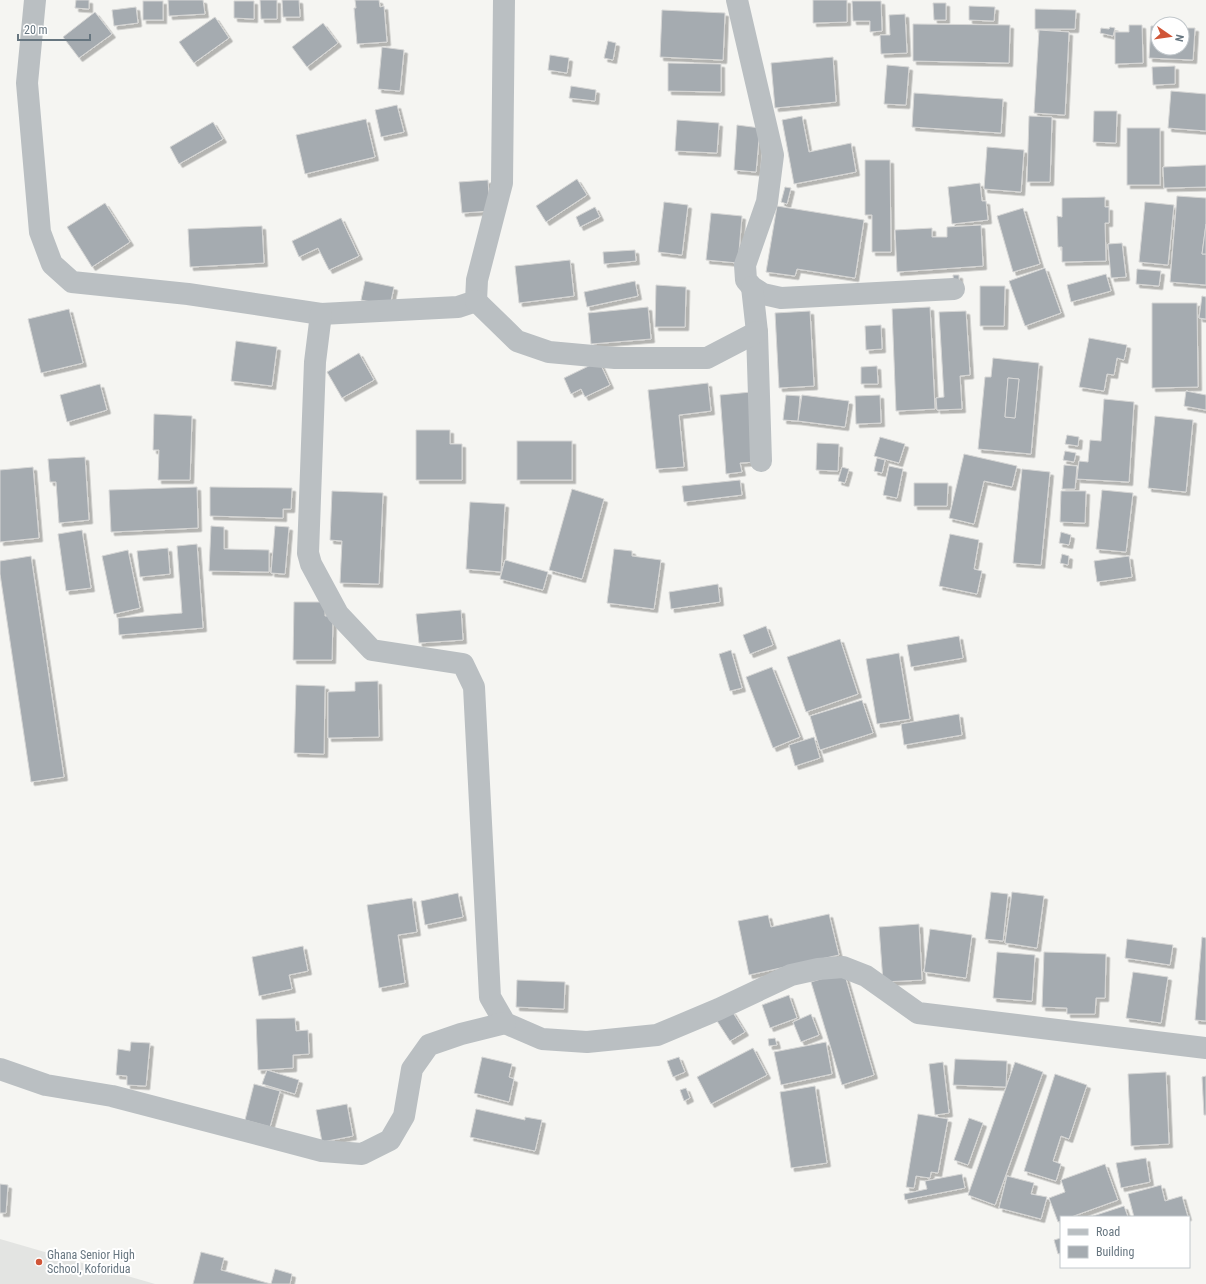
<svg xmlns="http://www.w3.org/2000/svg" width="1206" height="1284" font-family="'Roboto Condensed',sans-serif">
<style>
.built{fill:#e3e4e2}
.building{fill:#a5abb0;stroke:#d6d6d5;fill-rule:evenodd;filter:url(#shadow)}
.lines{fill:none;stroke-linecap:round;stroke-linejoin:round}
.street{stroke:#babfc2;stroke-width:22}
.poi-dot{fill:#d05537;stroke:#fff;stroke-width:1.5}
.labels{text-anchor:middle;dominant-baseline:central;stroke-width:4;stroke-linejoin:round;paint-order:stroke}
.poi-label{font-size:12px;fill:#677680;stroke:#fff;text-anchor:start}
</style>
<defs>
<filter id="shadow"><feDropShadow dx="3.5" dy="3.5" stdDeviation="0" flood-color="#0004"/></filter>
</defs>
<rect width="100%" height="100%" fill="#f5f5f2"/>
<polygon class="built" points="0,1239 155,1284 0,1284"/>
<g class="building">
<polygon points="76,0 89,0 89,9 75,8"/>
<polygon points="168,0 203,0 205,14 169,16"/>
<polygon points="260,0 277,0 277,19 261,19"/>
<polygon points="282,0 299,0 300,17 283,17"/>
<polygon points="355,0 379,0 380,7 384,6 387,42 357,44 354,8 356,8"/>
<polygon points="813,0 847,0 847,22 813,23"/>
<rect x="143" y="1" width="20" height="19"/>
<polygon points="234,1 254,1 254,19 234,18"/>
<polygon points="852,1 881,1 882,31 870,32 870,21 853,21"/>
<polygon points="933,3 946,3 946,20 934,20"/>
<polygon points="969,6 995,7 994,21 969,20"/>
<polygon points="136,7 138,23 114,26 112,10"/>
<polygon points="1035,9 1076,10 1075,29 1035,29"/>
<polygon points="662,10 725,13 723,60 660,57"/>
<polygon points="95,12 112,34 79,58 63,37"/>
<polygon points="905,14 907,53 881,54 880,35 890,35 889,15"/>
<polygon points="215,17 229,38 194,63 179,42"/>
<polygon points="323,23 338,43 307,67 292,47"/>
<polygon points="913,24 1010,25 1009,63 913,61"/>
<polygon points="1129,25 1142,25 1143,63 1115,64 1115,32 1129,32"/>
<polygon points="1151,26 1158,26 1158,48 1182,48 1182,28 1195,28 1193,60 1149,58"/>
<polygon points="1110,27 1115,28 1113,36 1100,33 1101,28 1109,29"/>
<polygon points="1039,30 1069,32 1065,115 1034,113"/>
<polygon points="608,41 616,43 613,60 604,58"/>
<polygon points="382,47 404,50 400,91 378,89"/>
<polygon points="550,55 569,58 567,73 548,70"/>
<polygon points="833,57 836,102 775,108 771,63"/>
<polygon points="668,63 721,64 721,92 668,91"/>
<polygon points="887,65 909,67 906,105 884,104"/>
<polygon points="1175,66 1175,84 1153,85 1152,67"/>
<polygon points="571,86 596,90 595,101 569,98"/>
<polygon points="1171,91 1206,94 1206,131 1168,128"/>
<polygon points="914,93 1003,99 1001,133 912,127"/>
<polygon points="397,105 404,132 381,137 375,110"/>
<polygon points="1094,111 1117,111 1116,143 1093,142"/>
<polygon points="802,116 809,152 851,143 856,172 794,184 782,120"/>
<polygon points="1029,116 1052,117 1050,182 1027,182"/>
<polygon points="366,119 375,157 305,174 296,135"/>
<polygon points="677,120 719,123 717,153 675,151"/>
<polygon points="213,122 223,139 179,164 170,147"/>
<polygon points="737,125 760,128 756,172 734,170"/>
<rect x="1127" y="128" width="33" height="57"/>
<polygon points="987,147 1024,150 1021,192 984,189"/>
<polygon points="865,160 890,160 891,252 872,252 872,215 865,215"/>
<polygon points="1206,165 1206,187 1164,188 1163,167"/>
<polygon points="577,179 587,195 546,222 536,206"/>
<polygon points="488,180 490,211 462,213 459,182"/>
<polygon points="980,183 982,201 986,201 988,220 952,224 948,187"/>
<polygon points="785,187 791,188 787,204 781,202"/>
<polygon points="1177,196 1206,198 1206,224 1202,254 1206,254 1206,285 1170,282"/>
<polygon points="1105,197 1105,207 1109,207 1109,223 1105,223 1106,261 1062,262 1062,247 1058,247 1057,216 1062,217 1062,198"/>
<polygon points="664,202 688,205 682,255 658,252"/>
<polygon points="1145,202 1174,205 1168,265 1139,262"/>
<polygon points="105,203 130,242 92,267 67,227"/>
<polygon points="777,206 864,220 855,278 797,269 795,276 766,272"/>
<polygon points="595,207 600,217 580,227 576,217"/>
<polygon points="1023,208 1040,264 1013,272 997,216"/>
<polygon points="711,213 742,216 738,263 706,260"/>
<polygon points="341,218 359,256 329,270 318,248 299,257 292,241"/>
<polygon points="1206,224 1206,254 1202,254"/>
<polygon points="981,225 983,266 897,272 895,230 932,228 932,237 947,237 947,227"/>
<polygon points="262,226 264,263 190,267 188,229"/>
<polygon points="1122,243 1126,277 1111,278 1108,244"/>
<polygon points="635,250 636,261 604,264 603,252"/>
<polygon points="570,260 574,296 519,303 515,266"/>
<polygon points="1045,268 1061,313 1025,326 1009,281"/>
<polygon points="1137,269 1161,271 1159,286 1136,284"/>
<polygon points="1106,274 1111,291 1071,302 1067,285"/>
<polygon points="953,275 959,275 959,285 954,286"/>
<polygon points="365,281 394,287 390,306 361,300"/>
<polygon points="635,281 638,296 587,307 584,292"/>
<polygon points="656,285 686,287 685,327 655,327"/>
<polygon points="980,286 1005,286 1004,326 980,326"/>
<polygon points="1202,296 1206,297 1206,319 1199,318"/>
<polygon points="1152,303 1197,303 1198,387 1152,388"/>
<polygon points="648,307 651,339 591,344 588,313"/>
<polygon points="930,307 935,409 896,411 892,309"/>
<polygon points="69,309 83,363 41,373 28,319"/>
<polygon points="810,311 814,386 779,388 775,313"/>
<polygon points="966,311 970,375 960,376 962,409 937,410 936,398 944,397 939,312"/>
<polygon points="881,325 882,349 866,350 865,326"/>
<polygon points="1089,338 1127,345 1124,360 1117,358 1114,375 1107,374 1104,391 1079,387"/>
<polygon points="236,341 277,347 272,386 231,381"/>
<polygon points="359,353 374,380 342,398 327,372"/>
<path d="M993,358L1039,363L1031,454L978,449L985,377H991ZM1008,378L1019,379L1015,418L1005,417Z"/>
<polygon points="599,361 610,385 585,397 581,389 571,394 564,378"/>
<polygon points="877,366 878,384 861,384 861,367"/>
<polygon points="1008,378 1019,379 1015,418 1005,417"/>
<polygon points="708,383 711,411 679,415 684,467 656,469 648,390"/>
<polygon points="100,384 107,410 67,422 60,395"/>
<polygon points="1186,391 1206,395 1206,410 1184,406"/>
<polygon points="751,392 756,462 740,463 742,472 726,474 720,395"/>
<polygon points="786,395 800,396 798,421 783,420"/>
<polygon points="802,395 849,401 845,427 798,421"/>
<polygon points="880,395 881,423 856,424 855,396"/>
<polygon points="1104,399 1134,402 1129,482 1077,479 1079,461 1088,462 1090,440 1101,441"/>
<polygon points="154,414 192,416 190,480 158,480 159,450 153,450"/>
<polygon points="1155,416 1193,420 1186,492 1148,488"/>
<polygon points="416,430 450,430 450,444 462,444 462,480 416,480"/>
<polygon points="1067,435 1079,437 1078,446 1065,444"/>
<polygon points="880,437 905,444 899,463 874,456"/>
<rect x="517" y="441" width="55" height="39"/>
<polygon points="817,443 839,444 838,471 816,470"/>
<polygon points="1065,451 1076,453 1074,462 1063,460"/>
<polygon points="964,454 1017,466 1012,487 984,481 974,524 949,518"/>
<polygon points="85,457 89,520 59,523 56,482 50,482 48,459"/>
<polygon points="877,458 885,460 882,473 874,471"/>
<polygon points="1064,465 1077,466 1075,489 1062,489"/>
<polygon points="889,466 903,469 897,498 883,495"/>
<polygon points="33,467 39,538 0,542 0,470"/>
<polygon points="842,467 849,469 845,483 838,481"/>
<polygon points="1022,469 1050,472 1041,565 1013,563"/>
<polygon points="740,480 742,495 684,502 682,486"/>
<polygon points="914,483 948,483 947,506 914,506"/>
<polygon points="197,487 198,528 111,532 109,490"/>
<polygon points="210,487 292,488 291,509 283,509 283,518 210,516"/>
<polygon points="572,489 604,499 582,579 549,570"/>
<polygon points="1102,490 1133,493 1126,552 1096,549"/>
<polygon points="332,491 383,493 379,584 340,583 342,541 330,540"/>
<polygon points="1061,491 1086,491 1085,523 1060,522"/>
<polygon points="470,502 505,504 501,572 466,569"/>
<polygon points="211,526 224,527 224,549 269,550 269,572 209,571"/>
<polygon points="275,526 289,527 285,574 271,573"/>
<polygon points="82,530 91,588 66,591 58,534"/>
<polygon points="1061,532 1071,535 1069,545 1059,543"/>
<polygon points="950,534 979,540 974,569 982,571 977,594 939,586"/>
<polygon points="197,544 203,628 119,635 118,618 182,613 177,546"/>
<polygon points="168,548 170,574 140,577 137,551"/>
<polygon points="614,549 632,551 632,556 661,560 654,609 607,603"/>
<polygon points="128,550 140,608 114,614 102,556"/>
<polygon points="1062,554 1069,556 1068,565 1060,563"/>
<polygon points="31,556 64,777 31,782 0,574 0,561"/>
<polygon points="1129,556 1132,577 1097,582 1094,561"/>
<polygon points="505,560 548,572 543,590 500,579"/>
<polygon points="718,584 720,602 671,609 669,592"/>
<polygon points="294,602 325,602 325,616 333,616 332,660 293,660"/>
<polygon points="461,610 463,640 419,643 416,614"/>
<polygon points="766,626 773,645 750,654 743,635"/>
<polygon points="959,636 963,658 911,667 907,645"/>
<polygon points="840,639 858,694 806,712 787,657"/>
<polygon points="731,650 742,688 730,691 719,654"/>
<polygon points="899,653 910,719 877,724 866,659"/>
<polygon points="772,667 800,737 773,748 746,677"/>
<polygon points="378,681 379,737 328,738 328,692 355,691 355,682"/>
<polygon points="296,685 325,686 324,754 294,753"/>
<polygon points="862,700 873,733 820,750 810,716"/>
<polygon points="959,714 962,735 904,745 901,724"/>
<polygon points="814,737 820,758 795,766 789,745"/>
<polygon points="991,892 1008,894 1003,941 985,939"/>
<polygon points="1012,892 1044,896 1037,948 1005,943"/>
<polygon points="458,893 463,917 425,925 421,901"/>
<polygon points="412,898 417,932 398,935 405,983 379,988 367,905"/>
<polygon points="829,914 839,955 749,975 738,921 768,915 771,927"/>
<polygon points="919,924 922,980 883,982 879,927"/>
<polygon points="930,929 972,935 966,978 924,972"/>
<polygon points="1202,937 1206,938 1206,1021 1195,1020"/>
<polygon points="1127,939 1173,945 1170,965 1125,958"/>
<polygon points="303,946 308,971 289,975 292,989 259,996 252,957"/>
<polygon points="997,952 1035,955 1032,1001 993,998"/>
<polygon points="1044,952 1106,954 1105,998 1096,998 1095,1014 1067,1014 1067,1008 1042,1007"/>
<polygon points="844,972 874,1075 842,1085 811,982"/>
<polygon points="1133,972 1168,977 1161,1023 1126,1018"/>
<polygon points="517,980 565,982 564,1009 516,1007"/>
<polygon points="789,995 797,1018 770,1028 762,1005"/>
<polygon points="732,1011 745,1032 730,1041 717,1021"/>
<polygon points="811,1014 819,1035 801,1042 793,1022"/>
<polygon points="295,1018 296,1031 308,1030 309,1054 293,1055 293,1068 258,1070 256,1019"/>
<polygon points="775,1038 777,1045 769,1046 768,1039"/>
<polygon points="131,1042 150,1043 146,1086 127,1085 127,1076 116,1075 118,1049 130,1051"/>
<polygon points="826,1042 832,1074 781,1085 774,1052"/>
<polygon points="753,1048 767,1075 711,1104 697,1077"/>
<polygon points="482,1057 512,1064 509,1077 514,1079 509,1102 474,1093"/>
<polygon points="679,1057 685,1072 673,1077 667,1061"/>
<polygon points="955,1059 1007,1061 1006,1087 953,1085"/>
<polygon points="943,1062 949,1113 935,1115 929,1064"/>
<polygon points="1015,1062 1043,1072 995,1205 968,1195"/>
<polygon points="267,1070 299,1080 295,1094 262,1084"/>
<polygon points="1166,1072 1169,1144 1131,1146 1128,1074"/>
<polygon points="1055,1074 1087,1085 1069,1139 1061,1136 1053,1161 1061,1164 1056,1181 1024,1171"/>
<polygon points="1206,1076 1206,1115 1204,1115 1202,1077"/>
<polygon points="254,1084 280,1091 270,1127 245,1120"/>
<polygon points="815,1086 827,1163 791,1168 780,1092"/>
<polygon points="686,1088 690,1098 684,1101 680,1090"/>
<polygon points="347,1104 353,1136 322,1142 316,1110"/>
<polygon points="476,1109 525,1120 525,1117 542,1120 535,1151 470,1137"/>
<polygon points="918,1114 948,1119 938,1173 931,1172 930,1178 916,1176 914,1188 906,1187"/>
<polygon points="969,1118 983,1123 968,1165 954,1160"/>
<polygon points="1146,1158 1150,1182 1121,1188 1116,1163"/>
<polygon points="1105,1164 1118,1200 1071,1217 1061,1217 1061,1221 1058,1222 1049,1198 1065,1192 1061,1180"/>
<polygon points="962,1174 965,1188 905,1200 904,1194 927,1189 925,1181"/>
<polygon points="1007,1176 1034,1183 1031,1194 1047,1197 1041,1219 999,1208"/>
<polygon points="0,1184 8,1185 6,1213 0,1213"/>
<polygon points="1161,1185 1165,1201 1182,1196 1188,1217 1134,1217 1128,1194"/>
<polygon points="1124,1206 1128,1217 1094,1217 1093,1216"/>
<polygon points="1061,1238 1061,1253 1058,1254 1054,1240"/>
<polygon points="201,1252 224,1258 221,1270 271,1284 275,1269 292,1274 290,1284 193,1284"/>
</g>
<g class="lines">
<g class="street">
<polyline points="35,0 27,83 40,232 52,264 72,282 188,294 321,314 458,307 476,301 477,280 502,183 504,0"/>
<polyline points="737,0 773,155 767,202 745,265 746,280 752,287 763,294 781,298 954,289"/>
<polyline points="752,287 757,332 761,461"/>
<polyline points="476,301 517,341 549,352 615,358 707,358 757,332"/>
<polyline points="321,314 315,362 308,553 311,564 338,614 372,650 463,664 474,687 490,997 505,1023 542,1039 587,1042 657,1035 719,1009 791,975 818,969 843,967 866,976 918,1013 1206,1048"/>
<polyline points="0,1069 46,1085 112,1096 322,1151 362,1154 390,1140 404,1116 412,1069 429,1045 461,1034 505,1023"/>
</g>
</g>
<circle class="poi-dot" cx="39" cy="1262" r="4"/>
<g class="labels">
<g class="poi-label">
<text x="47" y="1255">Ghana Senior High<tspan x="47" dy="14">School, Koforidua</tspan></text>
</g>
</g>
<rect x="1060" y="1216" width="130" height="52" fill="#ffffff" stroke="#c2c8cc"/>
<rect x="1068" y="1229" width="20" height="6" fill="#babfc2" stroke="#c2c8cc"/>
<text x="1096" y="1236" font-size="12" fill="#677680">Road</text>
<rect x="1068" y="1246" width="20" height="12" fill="#a5abb0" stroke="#c2c8cc"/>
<text x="1096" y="1256" font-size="12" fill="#677680">Building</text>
<g transform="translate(1170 36) rotate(103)"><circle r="19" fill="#ffffff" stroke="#c2c8cc"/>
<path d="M0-3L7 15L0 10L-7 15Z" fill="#d05537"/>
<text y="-6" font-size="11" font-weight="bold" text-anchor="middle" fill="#677680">N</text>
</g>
<path d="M18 34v6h72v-6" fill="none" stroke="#677680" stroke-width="2"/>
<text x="24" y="34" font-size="12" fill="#677680" stroke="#ffffff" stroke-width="3" paint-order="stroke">20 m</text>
</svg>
